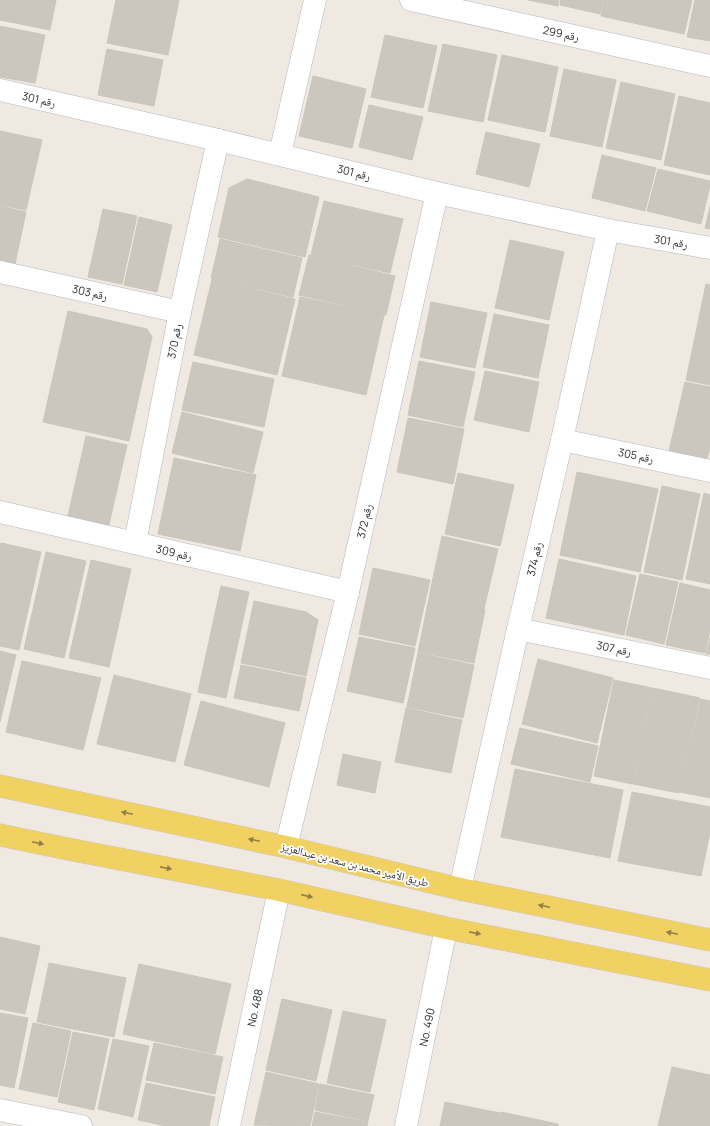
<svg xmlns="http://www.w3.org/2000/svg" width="710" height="1126" font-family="Manrope,'Noto Naskh Arabic',sans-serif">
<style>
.building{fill:#cbc7bf;stroke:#cbc5ba}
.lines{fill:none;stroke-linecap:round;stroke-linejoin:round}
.minor-casing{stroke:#b4b7c1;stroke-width:23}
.major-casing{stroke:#c9c9c9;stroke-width:23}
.minor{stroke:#fff;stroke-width:22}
.major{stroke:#f2d163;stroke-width:22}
.oneway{fill:#908048}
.labels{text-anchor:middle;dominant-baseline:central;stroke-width:3.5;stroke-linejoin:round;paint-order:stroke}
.street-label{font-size:11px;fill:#2e2e2e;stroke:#fff}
</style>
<rect width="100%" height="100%" fill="#efe9e1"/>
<g class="building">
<polygon points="0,0 56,0 50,30 0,20"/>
<polygon points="116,0 179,0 168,55 107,43"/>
<polygon points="528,0 559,0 558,6"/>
<polygon points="561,0 603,0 600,14 560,5"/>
<polygon points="604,0 692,0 684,34 601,16"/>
<polygon points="695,0 710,0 710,41 687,37"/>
<polygon points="0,26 45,35 35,83 0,77"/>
<polygon points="385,35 437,46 423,108 371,97"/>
<polygon points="443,44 497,55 483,122 428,111"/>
<polygon points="107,49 163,60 154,106 98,95"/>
<polygon points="502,55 558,67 545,132 488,120"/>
<polygon points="564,69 616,80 602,147 550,136"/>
<polygon points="313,76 366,89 352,148 299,136"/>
<polygon points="621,82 675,94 661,160 606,148"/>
<polygon points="679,96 710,103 710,175 664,165"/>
<polygon points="369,105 423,117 412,160 359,147"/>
<polygon points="0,131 42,140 26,210 0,205"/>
<polygon points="486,132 540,144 529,187 476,174"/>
<polygon points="602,155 656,168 645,211 592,198"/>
<polygon points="658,169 710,181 710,185 701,224 647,211"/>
<polygon points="247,179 319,197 305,257 218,237 229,188"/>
<polygon points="324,201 403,219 390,273 311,255"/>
<polygon points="0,206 26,212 15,264 0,260"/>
<polygon points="710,207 710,229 705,228"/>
<polygon points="103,209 137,216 122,284 88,277"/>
<polygon points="139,217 172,225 157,292 124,285"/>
<polygon points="220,239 302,258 293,297 211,278"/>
<polygon points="510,240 564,252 549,320 495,308"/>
<polygon points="309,255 395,276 386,315 299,295"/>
<polygon points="212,279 295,299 277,375 194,355"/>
<polygon points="706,284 710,285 710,385 686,380"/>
<polygon points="300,297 384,315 366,395 282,376"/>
<polygon points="431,302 487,313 475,368 420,357"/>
<polygon points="68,311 147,329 152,337 129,441 43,422"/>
<polygon points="494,314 549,325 538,378 483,367"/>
<polygon points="419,361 475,372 463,427 408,415"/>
<polygon points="193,362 274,379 264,427 182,410"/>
<polygon points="485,371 539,382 529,432 474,420"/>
<polygon points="685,382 710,387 710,447 707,459 669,451"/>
<polygon points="182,412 263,432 253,473 172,453"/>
<polygon points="408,418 464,429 453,484 397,472"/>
<polygon points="86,436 127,445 108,529 67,520"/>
<polygon points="174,458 256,475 240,551 158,534"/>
<polygon points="577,472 658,489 640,572 560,555"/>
<polygon points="458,473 514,485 500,546 445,534"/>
<polygon points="662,486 700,494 682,580 644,572"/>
<polygon points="704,493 710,495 710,584 686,579"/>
<polygon points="442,536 498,549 484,609 429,597"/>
<polygon points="1,543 41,552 19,650 0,646 0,549"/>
<polygon points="46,552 86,561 64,658 24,649"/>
<polygon points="559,559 636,576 624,635 546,618"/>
<polygon points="91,560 131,569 109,667 69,658"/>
<polygon points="373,568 430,580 415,646 359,634"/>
<polygon points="640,574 678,582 664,644 626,635"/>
<polygon points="680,583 710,590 710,630 705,653 666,645"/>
<polygon points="221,586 249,592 226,698 198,692"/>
<polygon points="429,598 485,610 474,663 418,652"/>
<polygon points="254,601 306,612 318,620 306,676 241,663"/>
<polygon points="359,637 415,648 403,703 347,691"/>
<polygon points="710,638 710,654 706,654"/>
<polygon points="0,651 16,655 0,722"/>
<polygon points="418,653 474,665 463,718 407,707"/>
<polygon points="538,659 613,678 597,743 522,724"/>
<polygon points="22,661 101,678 83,750 6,732"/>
<polygon points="241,665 306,678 299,711 234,698"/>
<polygon points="114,675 191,694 175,762 97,744"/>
<polygon points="614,680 652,688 632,784 594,776"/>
<polygon points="653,688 700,698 679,793 633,784"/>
<polygon points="701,699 710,701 710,798 680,792"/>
<polygon points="201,701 285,723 269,787 184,765"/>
<polygon points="406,708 462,720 451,773 395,762"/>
<polygon points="520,728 598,746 590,782 511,764"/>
<polygon points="343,754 381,762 375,793 337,785"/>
<polygon points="515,769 623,790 610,858 501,837"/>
<polygon points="632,792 710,807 710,832 701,876 618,861"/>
<polygon points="0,937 40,946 25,1014 0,1009"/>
<polygon points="49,963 126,978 114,1037 37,1022"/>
<polygon points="139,964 231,984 215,1054 123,1034"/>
<polygon points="282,999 332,1010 316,1081 266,1070"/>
<polygon points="343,1011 386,1020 370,1092 327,1083"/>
<polygon points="0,1013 28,1018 14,1088 0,1085"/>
<polygon points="33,1023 71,1031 57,1097 19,1089"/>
<polygon points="73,1032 109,1039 94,1110 58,1102"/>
<polygon points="113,1039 149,1046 133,1117 98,1109"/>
<polygon points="154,1043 223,1057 215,1094 146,1080"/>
<polygon points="672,1067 710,1075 710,1126 658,1126"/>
<polygon points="266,1072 319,1084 310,1126 254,1125"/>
<polygon points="146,1083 215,1097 209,1126 166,1126 138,1120"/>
<polygon points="320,1084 374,1095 368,1121 315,1110"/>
<polygon points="445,1102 500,1113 497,1126 440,1126"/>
<polygon points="315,1112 368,1122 367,1126 312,1126"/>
<polygon points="501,1112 558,1124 558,1126 498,1126"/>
</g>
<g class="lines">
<defs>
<g id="minor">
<polyline points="411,0 710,66"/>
<polyline points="0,90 218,140 437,193 608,230 710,248"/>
<polyline points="280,154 315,0"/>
<polyline points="0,272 180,312"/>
<polyline points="562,440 710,471"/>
<polyline points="0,512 348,592"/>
<polyline points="135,543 180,312 218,140"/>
<polyline points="518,629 710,668"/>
<polyline points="286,847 348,592 437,193"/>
<polyline points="460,889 518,629 562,440 608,230"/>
<polyline points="0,1110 81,1126"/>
<path id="s1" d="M229,1126L279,890"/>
<path id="s2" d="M406,1126L446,928"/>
</g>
<g id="major">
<polyline points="0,786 286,847 460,889 710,940"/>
<polyline points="0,835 63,848 279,890 446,928 710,980"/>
</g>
</defs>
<use href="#minor" class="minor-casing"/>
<use href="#major" class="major-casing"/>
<use href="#minor" class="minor"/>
<use href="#major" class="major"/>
</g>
<defs><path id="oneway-solid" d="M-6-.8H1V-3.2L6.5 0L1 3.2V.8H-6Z"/></defs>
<g class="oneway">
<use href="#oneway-solid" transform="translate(127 813) rotate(-168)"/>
<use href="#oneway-solid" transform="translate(254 840) rotate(-168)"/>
<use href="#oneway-solid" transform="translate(38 843) rotate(12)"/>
<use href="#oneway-solid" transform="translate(166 868) rotate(11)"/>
<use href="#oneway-solid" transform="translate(307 896) rotate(13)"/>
<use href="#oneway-solid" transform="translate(544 906) rotate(-168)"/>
<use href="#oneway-solid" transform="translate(475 933) rotate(11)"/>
<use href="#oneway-solid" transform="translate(672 933) rotate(-168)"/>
</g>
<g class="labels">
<g class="street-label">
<text transform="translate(561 33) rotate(12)">رقم 299</text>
<text transform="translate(39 99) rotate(13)">رقم 301</text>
<text transform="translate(354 172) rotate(14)">رقم 301</text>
<text transform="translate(671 241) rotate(10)">رقم 301</text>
<text transform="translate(90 292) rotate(13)">رقم 303</text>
<text transform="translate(174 341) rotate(-79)">رقم 370</text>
<text transform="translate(636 455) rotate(12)">رقم 305</text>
<text transform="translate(364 521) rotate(-77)">رقم 372</text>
<text transform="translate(174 552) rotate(13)">رقم 309</text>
<text transform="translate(534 559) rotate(-77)">رقم 374</text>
<text transform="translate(614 648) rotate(12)">رقم 307</text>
<text transform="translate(355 864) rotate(14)">طريق الأمير محمد بن سعد بن عبدالعزيز</text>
<text stroke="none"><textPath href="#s1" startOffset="121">No. 488</textPath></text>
<text stroke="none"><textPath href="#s2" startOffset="101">No. 490</textPath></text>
</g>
</g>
</svg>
